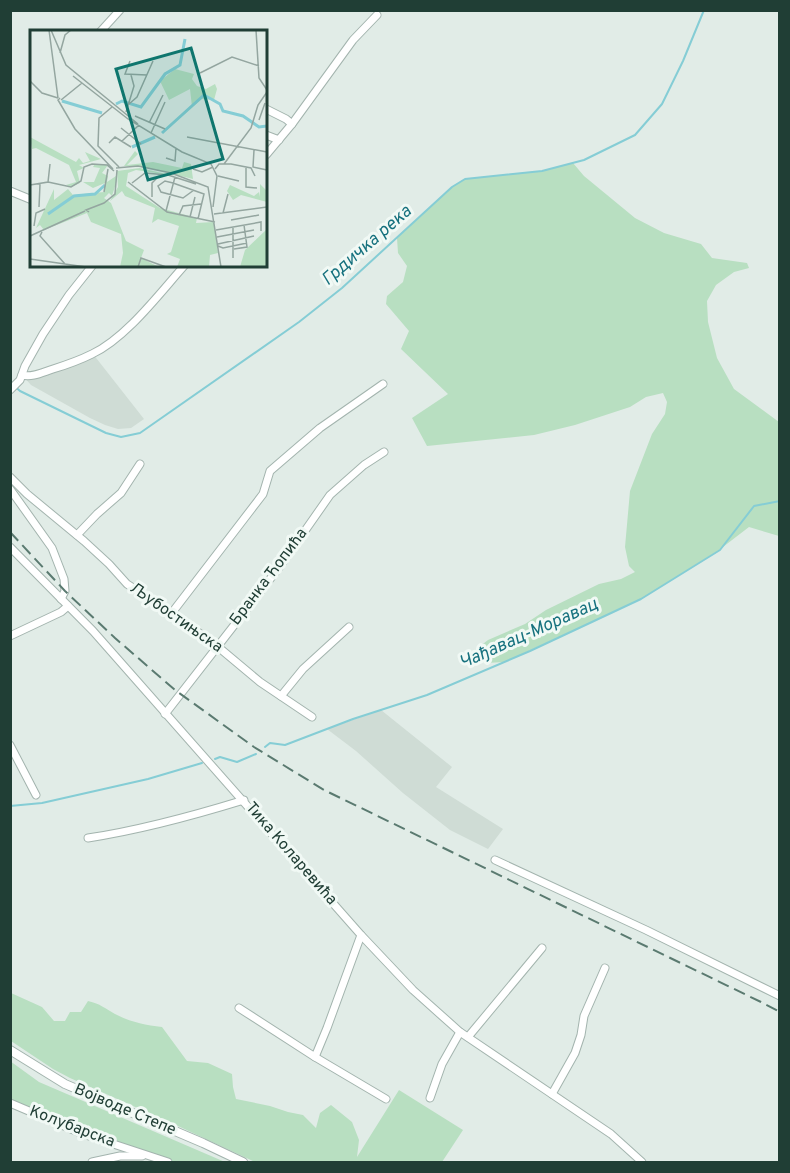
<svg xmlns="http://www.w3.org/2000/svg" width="790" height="1173" font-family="Overpass,sans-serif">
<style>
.built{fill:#cfdcd5}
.green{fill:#b8dfc1}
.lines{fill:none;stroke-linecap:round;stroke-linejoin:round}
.stream{stroke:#85cdd5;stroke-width:2}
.minor-casing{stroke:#a3b4ae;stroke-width:9}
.tertiary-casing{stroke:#a3b4ae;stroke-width:10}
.minor{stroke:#fff;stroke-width:7}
.tertiary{stroke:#fff;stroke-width:8}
.rail{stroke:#5a7a70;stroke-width:2;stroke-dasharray:12 6;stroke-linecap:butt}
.labels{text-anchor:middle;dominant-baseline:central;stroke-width:6;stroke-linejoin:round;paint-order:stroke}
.street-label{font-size:16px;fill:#203e35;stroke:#f1f9f5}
.water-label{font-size:18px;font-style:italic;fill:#16717e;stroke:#f1f9f5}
.inset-river{fill:none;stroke:#85cdd5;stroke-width:3}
.inset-road{fill:none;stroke:#94a6a0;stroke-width:1.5}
.view{fill:#0f766e;fill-opacity:0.15;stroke:#0f766e;stroke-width:3}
.inset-edge{fill:none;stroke:#203e35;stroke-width:3}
</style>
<rect width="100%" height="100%" fill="#e1ece7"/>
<g class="built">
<polygon points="93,354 144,419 131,428 118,429 105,425 90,418 31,385 22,375 32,375"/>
<polygon points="381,710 452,767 436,787 503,829 488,849 450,830 403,793 356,751 327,729"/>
</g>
<g class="green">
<polygon points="573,163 584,176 635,218 664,233 701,244 712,258 747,263 749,268 734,272 716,285 707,301 708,322 717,358 734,389 779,422 779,536 749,527 719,550 641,599 505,662 485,663 474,661 475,650 488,640 525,624 546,610 599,584 621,579 635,572 629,566 625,547 630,491 652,434 665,414 667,402 663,393 646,397 630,407 575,425 534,435 427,446 412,418 448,394 401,349 409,331 386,304 387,296 403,282 407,266 398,253 397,238 452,187 465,179 542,171"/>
<path d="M11,993L42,1007L54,1021H65L70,1012H81L88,1001C101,1004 104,1008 115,1014C130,1022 145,1025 162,1027L187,1061L208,1063L232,1074L233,1087L236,1099L270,1106L288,1112L303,1115L316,1128L320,1113L331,1105L352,1122L359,1140L357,1157L399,1090L463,1130L442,1162H255L178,1126L70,1078L53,1069L11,1041Z"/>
<polygon points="10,1061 39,1082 225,1162 168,1162 11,1103"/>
</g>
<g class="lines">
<g class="stream">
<polyline points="10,381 11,383 20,391 106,433 121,437 140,433 299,322 342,288 452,187 465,179 542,171 584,160 635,135 662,104 683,61 704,10"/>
<polyline points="265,747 270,743 285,745 353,719 427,695 530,651 641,599 720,550 754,506 780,501"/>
<polyline points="215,759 220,757 237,762 256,754"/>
<polyline points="10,806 42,803 148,779 202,763"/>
</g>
<defs>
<g id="minor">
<polyline points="100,32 120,10"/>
<polyline points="266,109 286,119 292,124"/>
<polyline points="266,135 279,140"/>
<polyline points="266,155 292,124 353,40 377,15"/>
<polyline points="10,191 32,200"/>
<path d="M22,375C32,378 43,372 53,369C66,365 80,360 92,354C126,338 159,294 184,266"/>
<polyline points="10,390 20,380 25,366 43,334 69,295 92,266"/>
<polyline points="10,477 27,494 84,541 109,564 127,584 179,618 217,646 260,682 312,717"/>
<polyline points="10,489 52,548 64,579 65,591 61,599"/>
<polyline points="77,535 97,514 121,493 140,464"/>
<polyline points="10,547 93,631 361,935 413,990 460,1032 611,1134 642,1162"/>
<polyline points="171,614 263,494 270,471 320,428 383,384"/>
<polyline points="10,636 61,612 68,606"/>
<polyline points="281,696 303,669 349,627"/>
<polyline points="165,714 281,565 330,495 364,465 384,452"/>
<polyline points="10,745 36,795"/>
<path d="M88,838C141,830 192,816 244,800"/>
<polyline points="495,860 646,930 780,996"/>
<polyline points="239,1008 315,1057 327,1028 361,935"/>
<polyline points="468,1037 542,948"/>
<polyline points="315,1057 386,1099"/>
<polyline points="552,1094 575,1053 581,1035 584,1016 605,968"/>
<polyline points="430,1098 442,1064 460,1032"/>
<polyline points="10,1103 83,1134 168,1162"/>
<polyline points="92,1162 120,1156 142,1156"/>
</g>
<polyline id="tertiary" points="10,1050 65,1084 203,1143 243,1162"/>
</defs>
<use href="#minor" class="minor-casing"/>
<use href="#tertiary" class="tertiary-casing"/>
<use href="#minor" class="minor"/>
<use href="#tertiary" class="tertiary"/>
<polyline class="rail" points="10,532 65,591 115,638 175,690 254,747 324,790 761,1002 780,1012"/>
</g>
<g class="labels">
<g class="street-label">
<text transform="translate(269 577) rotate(-53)">Бранка Ћопића</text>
<text transform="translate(176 618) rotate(35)">Љубостињска</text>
<text transform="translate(291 854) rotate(49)">Тика Коларевића</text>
<text transform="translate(125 1110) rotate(23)">Војводе Степе</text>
<text transform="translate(72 1127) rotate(21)">Колубарска</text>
</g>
<g class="water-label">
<text transform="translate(367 246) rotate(-41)">Грдичка река</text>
<text transform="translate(529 634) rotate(-24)">Чађавац-Моравац</text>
</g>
</g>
<g transform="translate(30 30)">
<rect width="237" height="237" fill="#e1ece7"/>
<path d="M145,39L164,44L162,49L167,56L176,59L185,54L187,59L184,70L172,69L149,89L162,77L160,59L139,70L130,51ZM0,107L46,132L49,128L53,133L60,131L55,122L71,129L49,135L54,138L47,141L50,153L41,157L36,155L46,152L39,135L6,118L2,119ZM105,121L108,124L97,135L123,132L152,138L154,132L161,134L163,149L110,136H94ZM65,134L78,135L72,143L78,146L77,152L86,146L87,150L82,166L79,163L74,168L81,173L96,211L114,220L111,228L129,237H90L93,223L91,204L61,192L57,183L14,200L10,195L6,198L24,159V170L38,159L43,165L74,162L75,153L63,158L53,152H64L70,138L63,137ZM110,138L145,146L106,140L98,143L96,156L130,178L167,188L166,193L184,192L188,223L180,225L179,237H147L150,229L137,224L141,222L149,196L128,189L122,193L125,178L95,166L92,161L80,171L88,157L87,141ZM230,154L237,161V172L211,165L203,170L197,161L200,155L224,166L229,162L230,167ZM237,199V237H210L215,220Z" fill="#b8dfc1"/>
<path class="inset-river" d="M32,71L72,83M86,74L92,71L111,77L135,44L150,35L155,9M132,103L174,65L190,74L193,81L213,86L229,97L237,96M102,117L125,107M18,184L44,166L65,164L75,155"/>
<path class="inset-road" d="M19,0L28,68M21,0L36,35L108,94M226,0L229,48L237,60M30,23L35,5L41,0M100,31L95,44L117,45M170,43L202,27L229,36M43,46L98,89L152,122L181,134L187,146L183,177M0,51L12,63L28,68M30,68L28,70L45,99L83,139M31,70L52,53M99,74L107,67L123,31M82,77L69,88L68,116L89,137M96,82L104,56L101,45M105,86L135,99M229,90L235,73M119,93L133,65M91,98L111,114M121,103L135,72M157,107L237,122M92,111L109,95M79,113L85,107L101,117M224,120L223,137L237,140M136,128L145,131L146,118M194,134L221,98L228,75L237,62M86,138L108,136L141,143L178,157L191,237M216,138V157L227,158M163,139L172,142L183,137M185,139L189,134H201L221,138L225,146M188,146L209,151M18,152L41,157L51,151L54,137L62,134L77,135L84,141M98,152L137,182L185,192M102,153L115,143L138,145L166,154M0,155L18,152L20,134M164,160L153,168L131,162L128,156L135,151L143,153L174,164L168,189M74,162L78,139M122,167V153L129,146M9,177L10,154M136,181L145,147M59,182L56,180L74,173L85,164L87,140M193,183L198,164M184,184L237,177M149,185L153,176L171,174M160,187L165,167M201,190L229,185M4,196L6,183L15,179M203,197V228M186,200L231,192V201M12,202L10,206L35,234M0,206L55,181M187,207L224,200M188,214L224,206M188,216L193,218L217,213M204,219L217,217L214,195M0,229L56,237M108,237L111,228L136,237"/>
<path class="view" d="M161,18L193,129L118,150L86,39Z"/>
<rect width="237" height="237" class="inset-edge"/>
</g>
<rect width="790" height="1173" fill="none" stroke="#203e35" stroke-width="24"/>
</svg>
